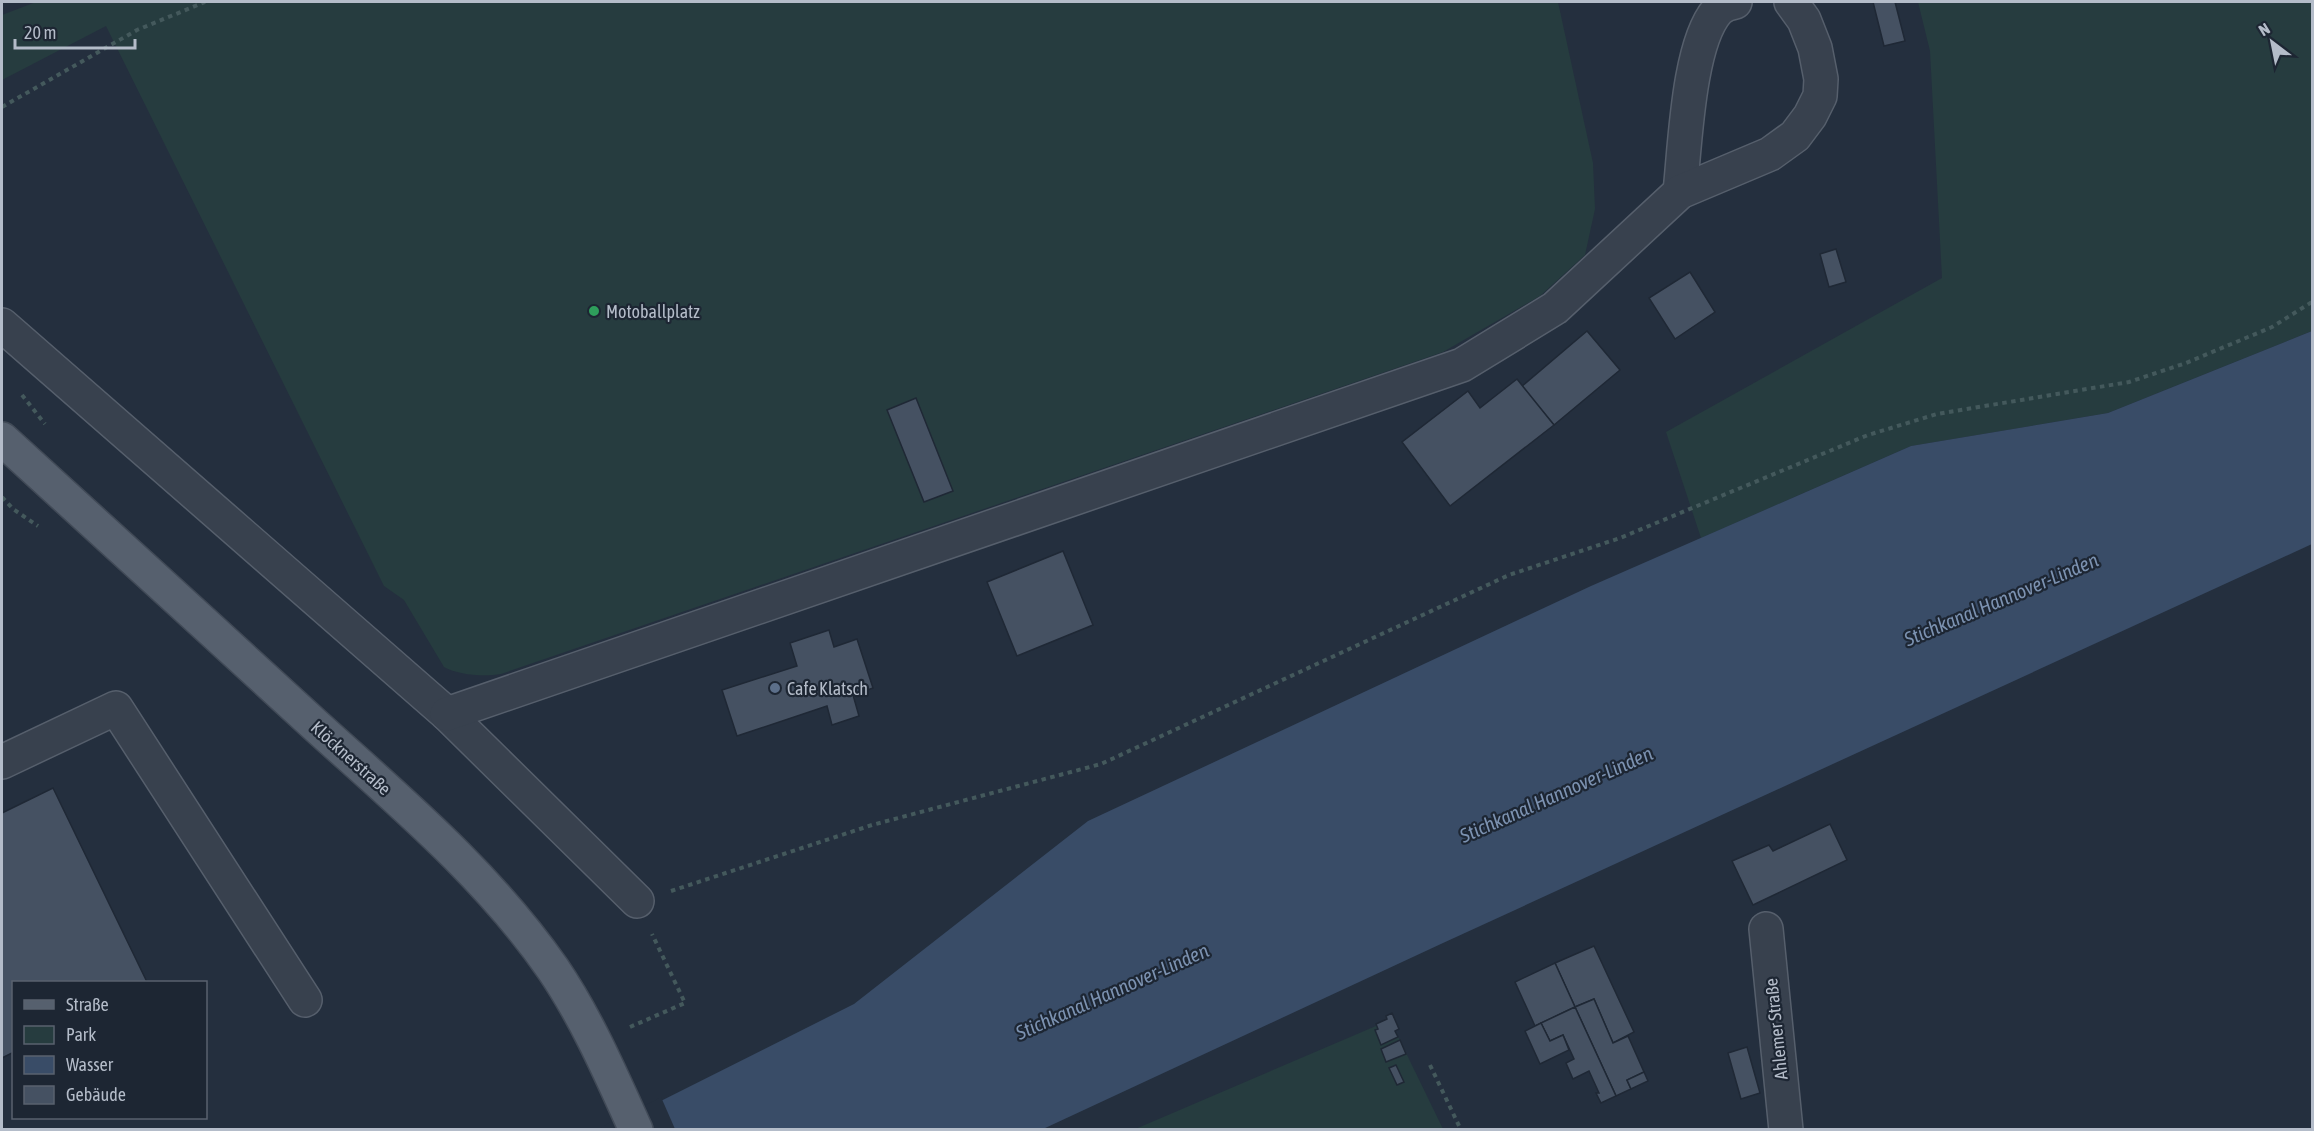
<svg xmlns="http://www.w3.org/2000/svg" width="2314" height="1131" font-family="'Asap Condensed',sans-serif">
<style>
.green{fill:#263c3f}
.water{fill:#394c67}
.pier{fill:#242f3e}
.building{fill:#455162;stroke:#1f2835;stroke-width:1.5}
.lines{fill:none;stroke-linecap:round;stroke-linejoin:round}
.minor-casing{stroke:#565f6c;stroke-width:36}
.major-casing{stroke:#414a57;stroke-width:36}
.path{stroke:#44595c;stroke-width:4;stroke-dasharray:4.5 4.5;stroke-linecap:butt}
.minor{stroke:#38414e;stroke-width:33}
.major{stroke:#56606e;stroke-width:33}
.leisure-dot{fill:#2e9e5b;stroke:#1d2633;stroke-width:2}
.service-dot{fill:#5c6f8a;stroke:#1d2633;stroke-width:2}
.labels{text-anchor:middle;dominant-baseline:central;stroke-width:4.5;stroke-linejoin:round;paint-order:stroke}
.poi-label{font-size:18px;fill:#b4bcc9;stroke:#1d2633;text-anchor:start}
.street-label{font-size:18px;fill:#b4bcc9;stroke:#1d2633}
.water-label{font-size:20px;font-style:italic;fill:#7c92b1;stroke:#1d2633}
</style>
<rect width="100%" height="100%" fill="#242f3e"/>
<g class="green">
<path d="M36,2H1558L1593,163L1595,209L1585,255L1540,296L1443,352L501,674C484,677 458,675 444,667L404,600L384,586L106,26L2,80V15Z"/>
<polygon points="1918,2 2312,2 2312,331 2108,413 1911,446 1701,538 1666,432 1942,278 1930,51"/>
<polygon points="1390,1020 1443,1129 1133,1130"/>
</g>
<polygon class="water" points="2312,331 2312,544 1443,943 1043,1129 603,1130 854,1004 1088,821 1591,586 1911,446 2108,413"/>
<polygon class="pier" points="661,1097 675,1129 601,1130 602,1127"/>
<g class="building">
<polygon points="1873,2 1895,2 1905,41 1884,46"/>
<polygon points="1836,249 1846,282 1829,287 1820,254"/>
<polygon points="1690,272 1715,312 1675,339 1649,298"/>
<polygon points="1587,331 1620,370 1554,425 1521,387"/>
<polygon points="1517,379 1554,425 1450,506 1402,442 1468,391 1480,408"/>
<polygon points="916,398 953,491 924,502 887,410"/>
<polygon points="1063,551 1093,625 1017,656 987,582"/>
<polygon points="829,630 834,647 857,639 873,688 853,695 859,716 832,725 827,706 737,736 722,690 797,666 790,643"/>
<polygon points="53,788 147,982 14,982 14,1052 2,1058 2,813"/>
<polygon points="1830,824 1847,860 1753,905 1732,861 1769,845 1773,851"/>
<polygon points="1594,946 1634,1032 1613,1043 1594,999 1575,1007 1555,963"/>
<polygon points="1555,963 1575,1007 1535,1026 1515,982"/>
<polygon points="1594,999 1613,1043 1628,1036 1644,1072 1627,1080 1631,1089 1616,1096 1575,1007"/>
<polygon points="1575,1007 1616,1096 1601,1103 1596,1093 1599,1093 1589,1071 1573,1079 1566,1063 1574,1059 1563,1035 1550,1041 1541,1023"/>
<polygon points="1392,1013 1399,1029 1395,1031 1398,1037 1381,1045 1375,1030 1378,1029 1376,1024 1387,1019 1386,1016"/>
<polygon points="1541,1023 1550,1041 1563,1035 1569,1050 1540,1064 1525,1031"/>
<polygon points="1400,1040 1406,1054 1386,1062 1381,1049"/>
<polygon points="1747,1047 1760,1093 1741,1099 1728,1053"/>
<polygon points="1396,1065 1404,1082 1397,1085 1389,1068"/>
<polygon points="1644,1072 1648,1081 1631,1089 1627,1080"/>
</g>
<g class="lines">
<defs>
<g id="minor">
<path d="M1680,192C1685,147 1688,43 1718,10C1722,6 1730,3 1735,2"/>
<polyline points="2,325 447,714 637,901"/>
<polyline points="447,714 1462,365 1555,308 1680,192 1770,154 1795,136 1810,116 1820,96 1821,79 1815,48 1804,20 1791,2"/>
<polyline points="2,762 116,708 305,1000"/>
<polyline points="1766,929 1786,1130"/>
</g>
<path id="major" d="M2,439C106,533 210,629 314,724C398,800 488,875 553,969C587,1019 611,1075 636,1130"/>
</defs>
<use href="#minor" class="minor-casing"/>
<use href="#major" class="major-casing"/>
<g class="path">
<polyline points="2,107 137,30 205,2"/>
<polyline points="22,395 45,424"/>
<polyline points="2,497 13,509 38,526"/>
<polyline points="671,891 872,825 1101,764 1509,575 1620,538 1868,435 1937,414 2129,382 2186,363 2272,327 2312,302"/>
<polyline points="630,1027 685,1003 652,934"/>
<polyline points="1430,1065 1461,1130"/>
</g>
<use href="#minor" class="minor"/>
<use href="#major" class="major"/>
</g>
<circle class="leisure-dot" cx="594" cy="311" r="6"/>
<circle class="service-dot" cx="775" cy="688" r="6"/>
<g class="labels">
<g class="poi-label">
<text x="606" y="311">Motoballplatz</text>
<text x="787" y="688">Cafe Klatsch</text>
</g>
<g class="street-label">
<text transform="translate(351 758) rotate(42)">Klöcknerstraße</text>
<text transform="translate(1776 1029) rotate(-96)">Ahlemer Straße</text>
</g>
<g class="water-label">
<text transform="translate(2001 599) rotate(-23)">Stichkanal Hannover-Linden</text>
<text transform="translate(1556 794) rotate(-24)">Stichkanal Hannover-Linden</text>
<text transform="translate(1112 991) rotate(-24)">Stichkanal Hannover-Linden</text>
</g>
</g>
<rect width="2314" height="1131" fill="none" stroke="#b4bcc9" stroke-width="6"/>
<rect x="12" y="981" width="195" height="138" fill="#1d2633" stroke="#59626f" stroke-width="1.5"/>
<rect x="24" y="1000" width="30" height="9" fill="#56606e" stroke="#59626f" stroke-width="1.5"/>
<text x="66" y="1011" font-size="18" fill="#b4bcc9">Straße</text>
<rect x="24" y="1026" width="30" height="18" fill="#263c3f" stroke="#59626f" stroke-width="1.5"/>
<text x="66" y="1041" font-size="18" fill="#b4bcc9">Park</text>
<rect x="24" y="1056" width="30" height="18" fill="#394c67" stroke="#59626f" stroke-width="1.5"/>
<text x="66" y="1071" font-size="18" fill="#b4bcc9">Wasser</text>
<rect x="24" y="1086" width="30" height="18" fill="#455162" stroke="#59626f" stroke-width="1.5"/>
<text x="66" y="1101" font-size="18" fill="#b4bcc9">Gebäude</text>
<g transform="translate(2272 42) rotate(328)" stroke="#1d2633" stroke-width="4.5" paint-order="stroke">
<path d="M0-4.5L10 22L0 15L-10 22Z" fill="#b4bcc9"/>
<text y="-9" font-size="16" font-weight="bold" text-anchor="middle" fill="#b4bcc9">N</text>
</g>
<path d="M15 39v9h120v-9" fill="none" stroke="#b4bcc9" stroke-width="3"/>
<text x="24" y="39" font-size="18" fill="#b4bcc9" stroke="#1d2633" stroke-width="4.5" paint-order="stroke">20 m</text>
</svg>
